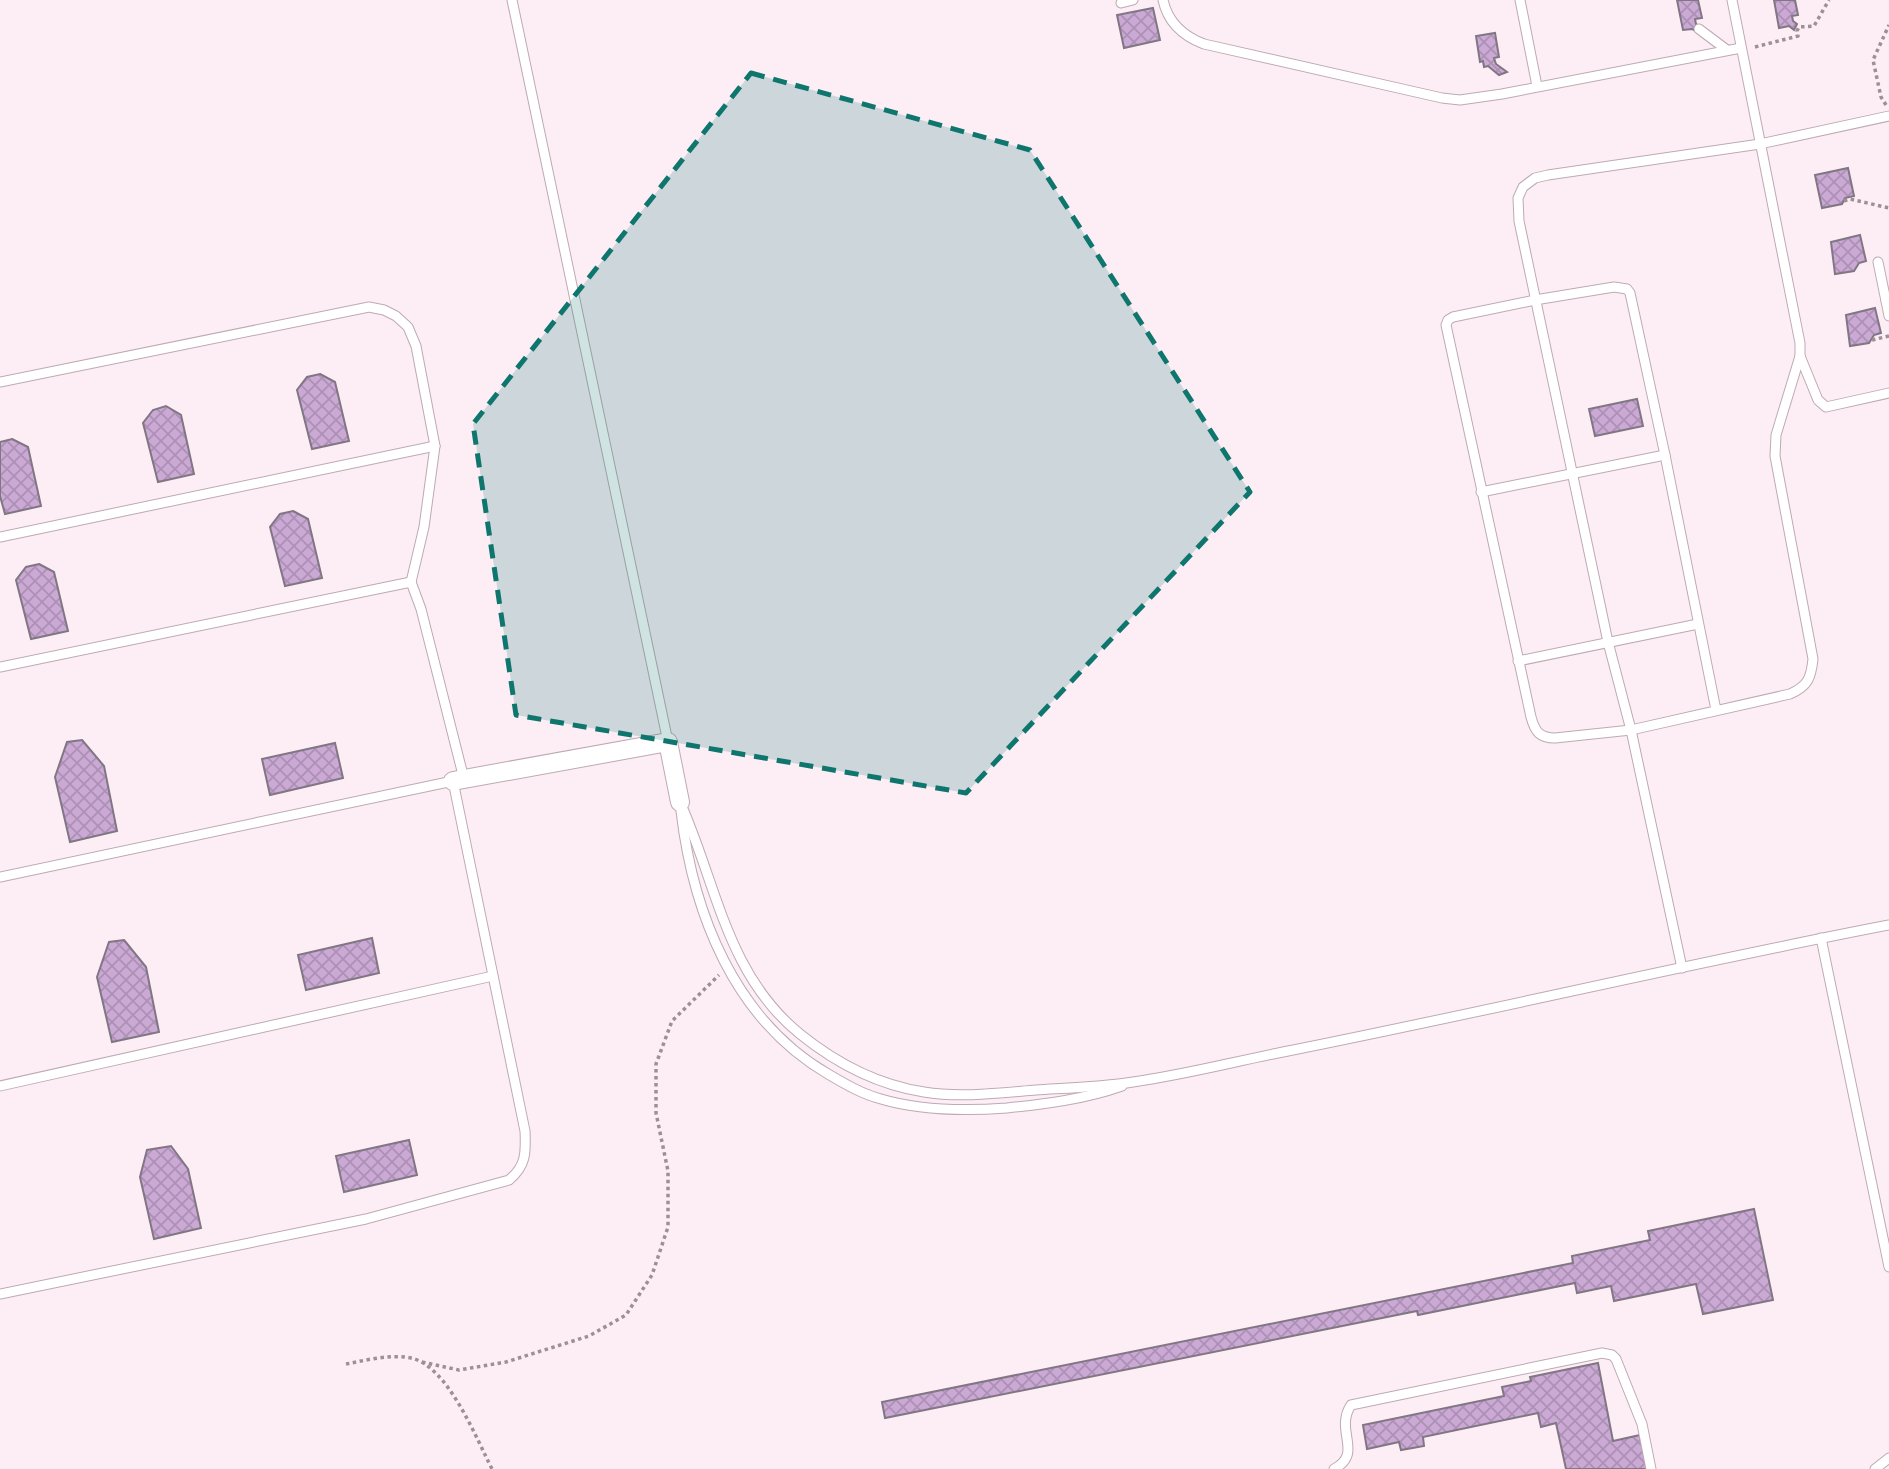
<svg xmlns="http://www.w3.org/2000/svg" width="1889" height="1469" font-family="'PT Sans',sans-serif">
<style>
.building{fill:url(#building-cross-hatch);stroke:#807684;stroke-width:2}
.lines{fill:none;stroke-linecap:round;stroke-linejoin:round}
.lane-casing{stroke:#bdaab3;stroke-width:11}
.street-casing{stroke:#bdaab3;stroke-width:20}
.path{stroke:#9c9096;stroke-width:3.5;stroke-dasharray:3.5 3.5;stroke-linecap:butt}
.lane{stroke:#fff;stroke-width:9}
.street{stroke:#fff;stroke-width:18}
.marked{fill:#0f766e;fill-opacity:0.2;stroke:#0f766e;stroke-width:5;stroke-dasharray:14 9;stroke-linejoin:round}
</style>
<defs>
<pattern id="building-cross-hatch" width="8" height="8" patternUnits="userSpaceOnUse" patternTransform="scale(1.75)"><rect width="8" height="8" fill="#caa9d4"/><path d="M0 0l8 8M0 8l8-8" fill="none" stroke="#ad90b5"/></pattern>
</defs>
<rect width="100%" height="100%" fill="#fdeef5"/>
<g class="building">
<polygon points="1677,0 1698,0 1702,18 1695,19 1696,24 1701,27 1697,32 1692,29 1683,30"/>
<polygon points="1774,0 1795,0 1798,15 1792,16 1793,21 1797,24 1794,30 1789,26 1779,28"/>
<polygon points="1153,8 1160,40 1124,48 1117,15"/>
<polygon points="1495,33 1499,57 1494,58 1496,64 1507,72 1499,75 1488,66 1484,67 1483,61 1480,62 1476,36"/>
<polygon points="1848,168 1854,196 1845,198 1842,204 1822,208 1815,175"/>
<polygon points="1860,235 1866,261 1859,263 1854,271 1835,274 1831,242"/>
<polygon points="1875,308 1881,333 1874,335 1869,343 1850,346 1846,315"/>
<polygon points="320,374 335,382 349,441 312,449 297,390 307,377"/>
<polygon points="1637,399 1643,426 1595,436 1589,409"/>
<polygon points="166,406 181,415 194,474 158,482 143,423 153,410"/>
<polygon points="12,439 28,447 41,506 5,514 0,496 0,442"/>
<polygon points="293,511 308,519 322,578 285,586 270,527 280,514"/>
<polygon points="39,564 54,572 68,631 31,639 16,580 26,567"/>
<polygon points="82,740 104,766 117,831 70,842 55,777 67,742"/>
<polygon points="335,743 343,778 270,795 262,759"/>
<polygon points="372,938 379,973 306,990 298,955"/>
<polygon points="124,940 146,967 159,1032 112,1042 97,977 109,942"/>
<polygon points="409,1140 417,1175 344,1192 336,1156"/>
<polygon points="171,1146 188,1169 201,1228 154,1239 140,1177 147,1150"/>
<polygon points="1754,1209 1773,1300 1703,1314 1696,1284 1614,1301 1611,1286 1577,1293 1575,1283 1418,1315 1417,1311 885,1418 882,1402 1573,1263 1572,1256 1650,1240 1648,1231"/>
<polygon points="1598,1363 1613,1441 1640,1435 1647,1469 1566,1469 1556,1423 1541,1427 1538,1413 1423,1437 1424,1446 1401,1450 1399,1442 1367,1449 1363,1425 1504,1396 1502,1387 1531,1381 1530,1377"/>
</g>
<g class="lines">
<defs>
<g id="lane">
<polyline points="512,0 668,742"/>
<path d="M1163,0C1168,23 1183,36 1204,44L1442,98L1460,100L1502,94L1741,48"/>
<polyline points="1520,0 1537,86"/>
<polyline points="1121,3 1133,0"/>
<polyline points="1699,29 1727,50"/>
<polyline points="1878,262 1886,301"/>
<polyline points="1889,301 1886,301 1889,316"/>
<polyline points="1800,356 1818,400 1826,407 1889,393"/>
<polyline points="0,382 369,307 384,310 396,316 408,327 416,346 435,446 424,527 411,582"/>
<polyline points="1481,492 1665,455"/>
<polyline points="0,537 435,446"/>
<polyline points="1518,661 1698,624"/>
<polyline points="0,667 411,582 421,609 464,779"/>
<path d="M1716,710L1665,455L1630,293L1627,289L1614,287L1535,300L1453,317L1448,320L1446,325L1531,717C1535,732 1540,738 1555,738L1631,730L1790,694C1808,686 1811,678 1813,659L1775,456L1776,435L1800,356V343L1732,0"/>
<path d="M680,802C717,884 726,974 800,1034C836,1063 878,1085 924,1092C960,1098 1000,1093 1036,1090C1068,1088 1101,1087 1133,1082C1183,1075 1233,1062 1283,1052C1485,1012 1686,964 1889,925"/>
<path d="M681,811C693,914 735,1020 828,1074C845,1084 862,1094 881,1099C921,1111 966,1111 1007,1108C1046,1104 1085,1099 1122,1086"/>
<path d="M0,877L453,781L525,1131C526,1153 526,1166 509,1180L366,1219L0,1294"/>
<polyline points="1821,938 1889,1267"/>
<polyline points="1682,968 1631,730 1608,642 1519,221 1518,198 1523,187 1535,178 1548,175 1760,144 1889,116"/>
<polyline points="0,1086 493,976"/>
<path d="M1334,1469C1364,1453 1334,1431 1351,1405L1602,1353L1612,1355L1616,1359L1642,1424L1651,1469"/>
<polyline points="1875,1469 1889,1458"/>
</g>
<polyline id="street" points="453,781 668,742 680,802"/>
</defs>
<use href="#lane" class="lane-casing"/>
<use href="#street" class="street-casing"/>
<g class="path">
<polyline points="1755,47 1798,36 1797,31 1799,27 1814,26 1829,0"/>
<polyline points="1886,105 1881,97 1873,60 1889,25"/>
<polyline points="1844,201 1850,199 1889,208"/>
<polyline points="1872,340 1889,336"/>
<polyline points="422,1362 459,1370 506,1362 589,1336 626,1315 652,1275 668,1227 668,1171 656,1113 656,1064 672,1021 719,975"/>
<path d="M346,1364C367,1360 390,1354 411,1358C448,1366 476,1438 492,1469"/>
</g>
<use href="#lane" class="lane"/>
<use href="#street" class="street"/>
</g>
<path class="marked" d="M751,73L1030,150L1250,492L966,793L516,715L473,424Z"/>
</svg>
